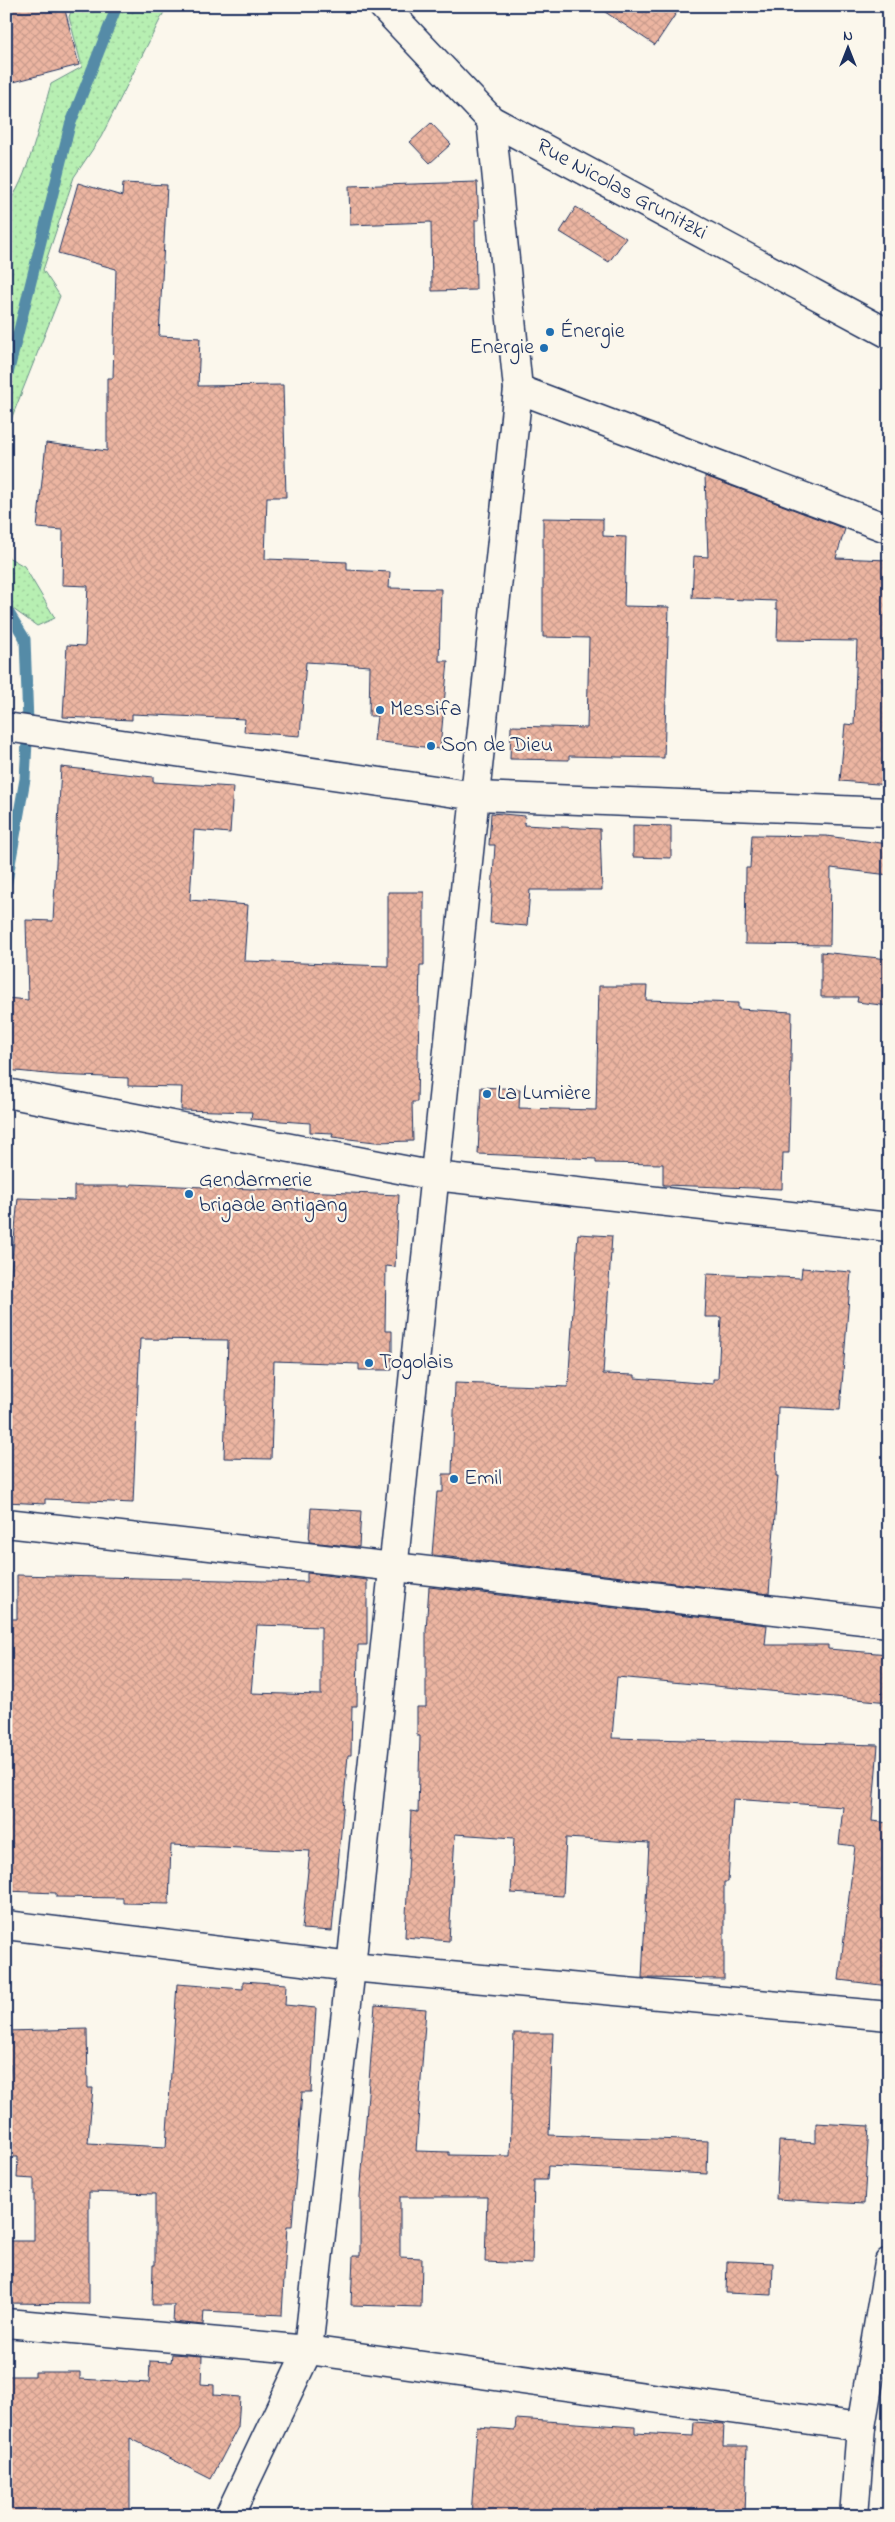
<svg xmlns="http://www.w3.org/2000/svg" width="895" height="2522" font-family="'Indie Flower',sans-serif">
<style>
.grass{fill:url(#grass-dots);stroke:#698f88}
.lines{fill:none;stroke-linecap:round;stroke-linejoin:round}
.stream{stroke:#548ba7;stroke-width:11}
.building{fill:url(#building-cross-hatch);stroke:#1b2f5e;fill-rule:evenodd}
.minor-casing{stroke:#1b2f5e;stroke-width:31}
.minor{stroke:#fbf7ec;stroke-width:28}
.poi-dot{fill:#1f6fb2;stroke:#fbf7ec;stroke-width:2}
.labels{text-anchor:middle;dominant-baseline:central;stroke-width:4.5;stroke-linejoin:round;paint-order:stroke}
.street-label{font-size:22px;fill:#1b2f5e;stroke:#fbf7ec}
.poi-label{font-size:22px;fill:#1b2f5e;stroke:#fbf7ec;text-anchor:start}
</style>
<defs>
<pattern id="grass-dots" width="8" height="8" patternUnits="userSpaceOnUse" patternTransform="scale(1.25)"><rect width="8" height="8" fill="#b7efb2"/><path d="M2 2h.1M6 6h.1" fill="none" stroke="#9dcd9c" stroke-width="1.8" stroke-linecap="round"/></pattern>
<pattern id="building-cross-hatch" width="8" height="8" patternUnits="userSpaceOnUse" patternTransform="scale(1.25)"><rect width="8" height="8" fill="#ecb5a1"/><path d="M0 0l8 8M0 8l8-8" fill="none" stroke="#ca9c8d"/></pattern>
</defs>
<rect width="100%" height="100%" fill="#fbf7ec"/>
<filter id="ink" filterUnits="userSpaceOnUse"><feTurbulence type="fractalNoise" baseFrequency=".02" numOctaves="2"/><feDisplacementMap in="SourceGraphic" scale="10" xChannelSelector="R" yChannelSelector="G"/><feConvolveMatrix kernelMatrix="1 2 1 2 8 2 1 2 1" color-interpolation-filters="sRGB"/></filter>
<g filter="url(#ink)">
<g class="grass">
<path d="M73,6H167L101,137L74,177L43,270L60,296L6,432V205C27,185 42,113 51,84L82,67L69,17Z"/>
<polygon points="6,556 24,566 55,618 37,626 6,604"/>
</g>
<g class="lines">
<g class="stream">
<polyline points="6,382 70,125 117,6"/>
<polyline points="6,608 25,639 28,723 25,779 6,887"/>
</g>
</g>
<g class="building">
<polygon points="6,6 64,6 79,65 6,84"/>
<polygon points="596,6 681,6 655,45"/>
<polygon points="431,123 451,144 430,163 410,142"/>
<polygon points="477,182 479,220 475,220 476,290 432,291 431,222 350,225 349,186"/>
<polygon points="78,183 122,196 123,183 167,185 159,336 200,338 198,386 283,385 286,497 267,497 265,559 347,562 347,570 390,572 389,588 441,589 439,661 448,661 440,749 374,741 377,716 369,716 370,666 306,662 300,736 244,732 245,719 132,714 132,720 63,717 67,645 85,646 88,586 62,585 63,530 37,528 46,443 107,451 107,378 113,378 116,269 58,253"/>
<polygon points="576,207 626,238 609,262 560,232"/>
<polygon points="705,476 845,529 836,558 889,560 889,785 840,781 845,724 854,725 857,641 777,640 778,609 776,609 776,601 692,598 694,556 708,557"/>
<polygon points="543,518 603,519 603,536 626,537 624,606 669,607 664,758 569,756 569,760 510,759 511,726 587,728 589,638 543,637"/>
<polygon points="61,767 153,777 153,782 233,787 230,833 194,830 190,900 248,905 244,961 388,966 388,892 424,892 424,965 420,965 417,1102 412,1102 413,1141 375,1142 332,1137 333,1133 310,1132 310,1123 251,1119 252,1112 181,1110 182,1087 128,1086 128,1078 57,1075 6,1070 6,998 28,1000 26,920 53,921"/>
<polygon points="491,813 525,816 524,825 600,829 602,890 530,890 527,926 490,923 495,845 489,845"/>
<polygon points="633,825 671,826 671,858 633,857"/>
<polygon points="752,835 826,836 889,844 889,875 831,868 830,945 745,944 746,868 750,868"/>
<polygon points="821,952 889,959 889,1006 857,1002 858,997 821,997"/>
<polygon points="599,986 647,986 646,1000 738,1003 738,1009 792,1012 789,1153 783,1153 782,1189 663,1185 663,1164 596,1163 596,1159 478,1154 481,1087 520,1089 519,1108 596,1110"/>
<polygon points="131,1184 399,1195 395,1267 386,1266 385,1331 392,1331 392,1370 359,1370 359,1364 274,1361 271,1459 224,1458 228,1340 140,1339 133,1503 45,1499 45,1504 6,1502 6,1322 18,1198 74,1200 74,1186 131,1186"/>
<polygon points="578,1234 612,1236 603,1374 635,1375 635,1378 713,1384 713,1379 718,1379 721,1317 705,1317 707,1274 801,1278 802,1268 851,1272 840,1410 778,1407 776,1476 778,1476 769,1594 432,1555 437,1492 443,1492 443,1474 452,1474 455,1383 568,1387"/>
<polygon points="311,1508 361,1511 359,1547 309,1542"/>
<path d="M307,1573L367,1580V1645H358L357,1706H352L351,1755H348L332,1931L302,1929L310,1851L171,1845L169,1904L123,1903V1898L56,1897V1893L6,1891V1619H17V1575L307,1582ZM257,1625L321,1627V1695L251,1693Z"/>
<polygon points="429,1587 767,1625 765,1645 828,1645 828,1649 889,1654 889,1702 617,1677 612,1738 878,1745 872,1821 889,1823 889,1986 839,1980 855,1846 839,1844 843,1807 733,1799 728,1882 724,1882 724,1979 642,1978 649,1843 566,1838 563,1896 511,1893 514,1838 455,1834 449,1941 405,1937 411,1811 418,1812 420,1736 417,1736 417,1707 426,1707 426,1630"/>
<polygon points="243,1981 286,1984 285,2005 316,2008 311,2092 302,2092 292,2226 287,2226 282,2315 204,2311 203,2325 173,2322 174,2305 152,2305 153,2265 155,2265 155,2194 89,2192 89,2304 6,2303 6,2241 34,2241 34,2179 17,2178 18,2157 6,2157 6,2111 11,2065 6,2065 6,2031 87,2029 88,2088 93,2088 88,2143 166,2147 177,1984 243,1989"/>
<polygon points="375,2005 426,2009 416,2151 449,2152 449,2155 510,2156 514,2033 553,2033 549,2135 708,2141 707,2174 548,2166 547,2180 534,2180 532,2264 485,2262 487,2197 400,2197 400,2257 422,2258 421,2307 351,2305 353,2256 360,2256 360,2196"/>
<polygon points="816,2123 869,2126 864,2204 776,2199 779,2141 816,2143"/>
<polygon points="727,2261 773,2263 772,2295 726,2293"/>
<polygon points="172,2354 202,2356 201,2384 214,2385 214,2395 240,2397 238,2427 211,2479 130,2438 130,2514 38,2512 38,2516 6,2516 6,2376 35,2376 35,2372 80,2372 80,2379 149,2383 150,2361 171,2362"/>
<polygon points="516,2419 635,2427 635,2433 693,2436 694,2422 724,2424 723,2446 747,2446 745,2516 471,2516 477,2427 515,2430"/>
</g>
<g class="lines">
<defs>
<g id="minor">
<path id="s1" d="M383,6L491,120L889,334"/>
<polyline points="518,389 889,529"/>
<polyline points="6,727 476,796 889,812"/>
<polyline points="6,1093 435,1176 889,1227"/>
<polyline points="6,1523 889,1623"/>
<polyline points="6,1925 351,1967 889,2016"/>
<polyline points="6,2323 308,2350 861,2427"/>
<polyline points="229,2516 308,2350 351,1967 518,389 491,120"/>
<polyline points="854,2516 861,2427 889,2262"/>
</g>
</defs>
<use href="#minor" class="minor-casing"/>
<use href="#minor" class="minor"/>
</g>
</g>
<g class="poi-dot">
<circle cx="550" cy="332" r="5"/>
<circle cx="544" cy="348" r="5"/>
<circle cx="380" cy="710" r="5"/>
<circle cx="431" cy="746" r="5"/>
<circle cx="487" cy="1094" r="5"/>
<circle cx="189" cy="1194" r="5"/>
<circle cx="369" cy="1363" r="5"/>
<circle cx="454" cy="1479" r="5"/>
</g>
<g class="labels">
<g class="street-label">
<text stroke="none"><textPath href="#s1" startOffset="305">Rue Nicolas Grunitzki</textPath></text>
</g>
<g class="poi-label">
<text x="560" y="332">Énergie</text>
<text x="534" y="348" text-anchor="end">Energie</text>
<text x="390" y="710">Messifa</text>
<text x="441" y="746">Son de Dieu</text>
<text x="497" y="1094">La Lumière</text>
<text x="199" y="1181">Gendarmerie<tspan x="199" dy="25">brigade antigang</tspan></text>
<text x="379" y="1363">Togolais</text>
<text x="464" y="1479">Emil</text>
</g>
</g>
<rect width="895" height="2522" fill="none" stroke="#fbf7ec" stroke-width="25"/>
<rect x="12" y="12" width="870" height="2497" fill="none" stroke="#1b2f5e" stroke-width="2" filter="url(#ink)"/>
<g transform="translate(848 48)" stroke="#fbf7ec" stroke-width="4" paint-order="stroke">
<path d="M0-4L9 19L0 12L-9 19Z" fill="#1b2f5e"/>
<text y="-8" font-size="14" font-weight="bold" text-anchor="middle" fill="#1b2f5e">N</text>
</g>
</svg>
